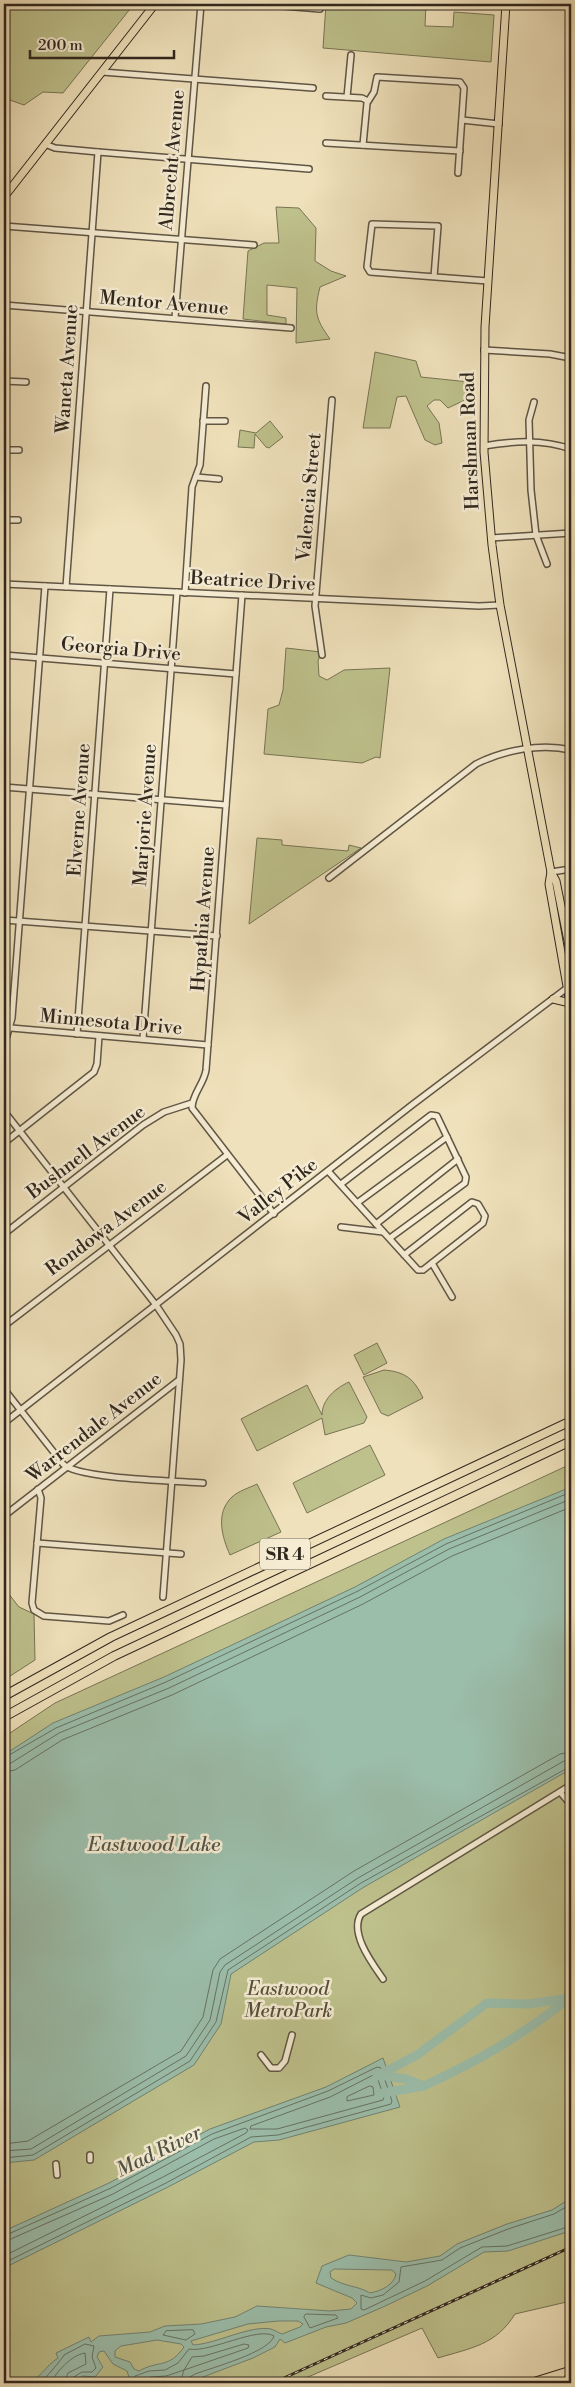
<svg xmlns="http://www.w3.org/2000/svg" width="575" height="2387" font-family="'Libre Bodoni',serif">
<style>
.green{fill:#bec18c;stroke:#777455}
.water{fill:#9bbeab;stroke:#708273;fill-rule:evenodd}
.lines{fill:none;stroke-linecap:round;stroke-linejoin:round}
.shore{stroke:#667264;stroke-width:1}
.river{stroke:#9bbeab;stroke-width:9}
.minor-casing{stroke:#605645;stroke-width:8}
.major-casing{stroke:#30271e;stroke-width:9}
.highway-casing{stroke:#30271e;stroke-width:10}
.minor{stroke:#f5ecd3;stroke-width:5}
.major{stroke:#efe1bb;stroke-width:7}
.highway{stroke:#efe1bb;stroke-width:8}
.rail-casing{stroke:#30271e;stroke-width:3}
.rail{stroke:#f5ecd3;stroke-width:1;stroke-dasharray:4;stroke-linecap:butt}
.labels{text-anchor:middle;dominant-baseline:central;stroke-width:5;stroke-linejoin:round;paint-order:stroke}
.shield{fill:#f5ecd3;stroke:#6b6254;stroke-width:1}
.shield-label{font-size:18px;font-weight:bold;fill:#30271e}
.street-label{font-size:19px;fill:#30271e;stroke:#f5ecd3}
.park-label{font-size:19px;font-style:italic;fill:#544e3a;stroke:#f5ecd3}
.water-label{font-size:20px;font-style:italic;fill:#505448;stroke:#f5ecd3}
</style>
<rect width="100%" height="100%" fill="#efe1bb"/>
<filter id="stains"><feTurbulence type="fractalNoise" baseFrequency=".004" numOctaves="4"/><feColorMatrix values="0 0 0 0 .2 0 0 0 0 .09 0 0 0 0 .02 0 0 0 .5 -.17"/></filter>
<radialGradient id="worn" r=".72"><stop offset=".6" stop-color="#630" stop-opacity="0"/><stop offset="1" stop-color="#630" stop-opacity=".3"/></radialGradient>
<g class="green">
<polygon points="4,4 134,4 63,93 43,92 24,105 4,98"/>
<polygon points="326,4 426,4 425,26 453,27 454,12 494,15 491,62 323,48"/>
<path d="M276,207L299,208L316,228L315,261L331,271L346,276L320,287C314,312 315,318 330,339L296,343L297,288L267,285V315L286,318V324L243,319L248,251L264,243H279Z"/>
<polygon points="375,352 416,361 421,377 469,382 470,390 465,400 448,408 440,400 434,400 427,406 439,423 442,443 435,445 425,440 406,396 397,397 390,428 363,428"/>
<polygon points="270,421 283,437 269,448 266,447 255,434 254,448 238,447 240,430 256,433"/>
<polygon points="286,648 321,652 318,661 319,676 327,680 344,670 390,668 380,758 376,757 362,763 264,754 268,709 279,705 283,690"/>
<polygon points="257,838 282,840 282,845 348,851 349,845 361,848 249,924"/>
<polygon points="377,1343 387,1363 364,1375 354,1355"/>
<path d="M384,1370C406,1372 414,1379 423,1398L388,1416L381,1413L363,1377Z"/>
<path d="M349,1382L367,1417L364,1423L325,1435L322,1418L257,1451L241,1419L307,1385L322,1415C322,1399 336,1388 349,1382Z"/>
<polygon points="370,1445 385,1475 307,1513 293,1483"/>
<path d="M571,1464V2301L515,2314C496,2345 471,2348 438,2358L422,2328L294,2383H4V1737L55,1703Z"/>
<path d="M257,1484L281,1532L230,1555C222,1537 215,1513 232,1497C238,1491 249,1488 257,1484Z"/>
<polygon points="4,1588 19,1607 34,1614 35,1660 4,1680"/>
</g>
<g class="water">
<polygon points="571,1487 571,1769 364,1887 231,1974 221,2024 194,2065 34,2160 4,2163 4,1755 53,1723 164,1677 355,1587 444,1539"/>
<polygon points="383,2058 400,2107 279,2140 254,2142 168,2187 4,2268 4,2231 109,2183 210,2129 326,2087"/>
<path d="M571,2198V2230L567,2232L508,2251L484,2252L427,2286L383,2307L346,2323L326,2327L285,2343L280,2339L275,2347L253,2358L187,2383H120L129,2377L127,2371L113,2364L104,2351L99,2352L97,2357L103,2367L95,2377L83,2376L72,2383H26C41,2379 45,2366 58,2358L56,2353L89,2337L91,2342L99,2336L150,2332L165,2326L201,2324L235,2317L257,2306L330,2311L351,2309L357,2303L352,2298L316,2283L322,2266L349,2255L406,2262L440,2256L457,2244L507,2224L552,2210ZM334,2269L392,2270L396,2274C394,2285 381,2291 370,2293C356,2285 345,2287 331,2278L330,2272ZM278,2321H298L303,2324L300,2327L282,2334C279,2333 274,2330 271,2329C250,2325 216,2344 193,2345L191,2341L248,2324ZM157,2340L181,2344L184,2347C169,2369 158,2360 139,2371L134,2369L130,2362L115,2357V2351L121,2346Z"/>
</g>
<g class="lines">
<g class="shore">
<polyline points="4,1758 56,1728 166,1682 358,1591 446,1544 571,1492"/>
<polyline points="4,1765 11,1763 59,1733 169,1688 360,1597 449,1549 571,1499"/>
<polyline points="4,1772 15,1770 62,1740 172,1695 363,1604 452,1556 571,1507"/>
<polygon points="374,2075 377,2077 384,2097 383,2100 277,2129 250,2129 251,2126 330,2097"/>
<polygon points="370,2086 373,2087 374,2095 347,2101 347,2097"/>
<polyline points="4,2144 28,2141 181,2051 203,2017 213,1970 220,1959 354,1871 560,1754 571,1752"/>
<polyline points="4,2151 31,2149 186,2056 210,2020 220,1972 225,1965 358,1878 564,1761 571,1759"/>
<polyline points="4,2158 33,2155 190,2061 216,2022 228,1970 361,1883 571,1766"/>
<polyline points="571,2204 554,2214 508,2229 460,2248 442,2260 401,2267 399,2282 383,2295 371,2298 361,2295 361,2309 364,2310 425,2281 482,2247 507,2246 571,2226"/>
<polyline points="4,2236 111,2188 212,2134 328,2091 377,2067 381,2068 392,2101 391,2104 278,2135 251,2137 166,2183 4,2263"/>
<polyline points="4,2242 113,2194 214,2139 245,2128 248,2130 246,2133 163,2177 4,2256"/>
<polygon points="306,2314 336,2315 338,2318 310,2328 304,2317"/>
<polygon points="193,2330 195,2334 186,2340 163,2335 166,2331"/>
<path d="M40,2383C44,2380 63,2358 64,2355L85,2344L94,2346L92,2357L96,2368L92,2372H82L72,2378L71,2383"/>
<path d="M50,2383C57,2372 71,2355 85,2353L86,2364L68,2373L64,2383"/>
<path d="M129,2383L135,2376L149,2371L165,2370L178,2363L189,2349C210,2353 258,2326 274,2336C270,2352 211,2368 195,2374L188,2378L186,2383"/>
<polyline points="138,2383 151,2377 166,2376 184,2370 192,2357 204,2356 244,2344 249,2345 248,2348 184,2370 180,2383"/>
</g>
<g class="river">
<path d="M379,2075L406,2079L424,2086C478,2061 521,2036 567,2000"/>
<polyline points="377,2076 417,2055 487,2003 529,2004 571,1998"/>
<polyline points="383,2093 424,2086"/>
</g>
<defs>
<g id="minor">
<polyline points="258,4 320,9"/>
<polyline points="102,72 313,88"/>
<polyline points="326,96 362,98 368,101"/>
<polyline points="347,97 351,55"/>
<polyline points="462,120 499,124"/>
<polyline points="326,143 460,151"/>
<polyline points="45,144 55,148 98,152 309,169"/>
<polyline points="363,145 367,103 374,92 377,77 460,82 464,88 458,173"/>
<polyline points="4,226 254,245"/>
<polyline points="434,277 438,226 372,224 367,267 370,272 488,281"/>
<polyline points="4,305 291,328"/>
<polyline points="175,318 201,4"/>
<polyline points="484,350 550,354 571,358"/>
<polyline points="4,381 26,382"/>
<polyline points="534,402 529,420 531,490 536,535 547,564"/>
<polyline points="203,421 225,421"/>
<path d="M484,446C514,441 542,439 571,449"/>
<polyline points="4,450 19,450"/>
<polyline points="196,477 219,479"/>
<polyline points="4,520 18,520"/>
<polyline points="491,538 571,533"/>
<polyline points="4,584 479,606 500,605"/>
<polyline points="66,587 98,152"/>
<polyline points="185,593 192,487 200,465 206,386"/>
<path d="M242,595L206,1070C204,1084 192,1094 192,1108L274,1214"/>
<polyline points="4,655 236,674"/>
<polyline points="322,655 315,606 332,400"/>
<polyline points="4,787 226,805"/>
<polyline points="551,872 571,869"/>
<path d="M329,878L476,764C504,750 541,743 571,750"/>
<polyline points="4,920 217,936"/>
<polyline points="11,1028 208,1045"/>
<polyline points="77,1034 110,589"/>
<polyline points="143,1039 177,592"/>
<polyline points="4,1046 12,1018 45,586"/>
<polyline points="4,1111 156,1305 176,1335 180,1344 181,1360 163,1597"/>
<polyline points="4,1143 94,1072 97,1064 99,1036"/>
<polyline points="328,1171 418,1270 423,1270 483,1223 485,1216 478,1204 472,1202 404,1255"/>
<polyline points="341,1184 431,1115 437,1116 466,1177 465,1183 390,1238"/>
<polyline points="357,1203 447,1137"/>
<polyline points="376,1224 458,1159"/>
<polyline points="341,1227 383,1232"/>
<polyline points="4,1234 143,1125 164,1112 192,1103"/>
<polyline points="432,1263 452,1297"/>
<polyline points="4,1326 227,1155"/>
<path d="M4,1389L63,1464C77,1479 178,1481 203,1483"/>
<polyline points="4,1423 412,1105 571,985"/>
<polyline points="38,1489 41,1498 32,1603 34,1610 44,1616 109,1621 123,1615"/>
<polyline points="4,1516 179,1380"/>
<polyline points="37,1543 181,1554"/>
<polyline points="560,1792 571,1805"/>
<path d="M383,1979C372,1963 349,1933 361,1914L571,1785"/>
<polyline points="261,2055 271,2068 279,2068 285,2061 292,2035"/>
<polyline points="90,2160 90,2155"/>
<polyline points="56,2164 57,2175"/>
<polyline points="561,2373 563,2383"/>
</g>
<g id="major">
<polyline points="506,4 485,327 484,452 492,545 500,605 551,872 556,881 571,956"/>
<polyline points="4,197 155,4"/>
<polyline points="551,872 549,884 571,1009"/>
<polyline points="553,999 570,1003"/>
<polyline points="529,2383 571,2370"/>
</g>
<g id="highway">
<polyline points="4,1696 111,1637 571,1421"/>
<polyline points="4,1717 114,1656 571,1441"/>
</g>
</defs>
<use href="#minor" class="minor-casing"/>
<use href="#major" class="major-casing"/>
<use href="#highway" class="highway-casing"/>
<use href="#minor" class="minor"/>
<use href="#major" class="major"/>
<use href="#highway" class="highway"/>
<defs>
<polyline id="rail" points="273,2383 571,2247"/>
</defs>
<use href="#rail" class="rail-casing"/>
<use href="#rail" class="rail"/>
</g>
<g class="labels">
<rect class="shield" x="260" y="1538.5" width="50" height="31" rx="4"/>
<g class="shield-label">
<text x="285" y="1554">SR 4</text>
</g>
<g class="street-label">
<text transform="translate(172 160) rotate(-85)">Albrecht Avenue</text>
<text transform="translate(164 303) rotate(5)">Mentor Avenue</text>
<text transform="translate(67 369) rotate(-86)">Waneta Avenue</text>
<text transform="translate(470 441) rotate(-92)">Harshman Road</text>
<text transform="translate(309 497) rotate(-85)">Valencia Street</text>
<text transform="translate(253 581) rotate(3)">Beatrice Drive</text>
<text transform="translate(121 649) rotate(5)">Georgia Drive</text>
<text transform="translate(79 810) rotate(-86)">Elverne Avenue</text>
<text transform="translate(145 815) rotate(-86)">Marjorie Avenue</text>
<text transform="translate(203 919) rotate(-86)">Hypathia Avenue</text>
<text transform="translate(111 1022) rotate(5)">Minnesota Drive</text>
<text transform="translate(86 1152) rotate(-37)">Bushnell Avenue</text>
<text transform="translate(278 1191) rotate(-38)">Valley Pike</text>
<text transform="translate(106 1228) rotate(-37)">Rondowa Avenue</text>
<text transform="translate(94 1427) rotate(-38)">Warrendale Avenue</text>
</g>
<g class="park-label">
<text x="288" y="1989">Eastwood<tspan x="288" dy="22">MetroPark</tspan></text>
</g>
<g class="water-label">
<text x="154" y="1845">Eastwood Lake</text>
<text transform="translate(159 2152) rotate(-26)">Mad River</text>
</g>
</g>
<rect width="575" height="2387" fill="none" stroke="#efe1bb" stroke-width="20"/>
<rect x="5" y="5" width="565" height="2377" fill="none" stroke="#30271e" stroke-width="2.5"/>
<rect x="10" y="10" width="555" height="2367" fill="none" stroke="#30271e"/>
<path d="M30 50v8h144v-8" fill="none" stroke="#30271e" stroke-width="2.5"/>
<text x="38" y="50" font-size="15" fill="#30271e" stroke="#f5ecd3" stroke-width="4" paint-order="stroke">200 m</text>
<rect width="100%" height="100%" filter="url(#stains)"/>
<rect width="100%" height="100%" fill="url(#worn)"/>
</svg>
